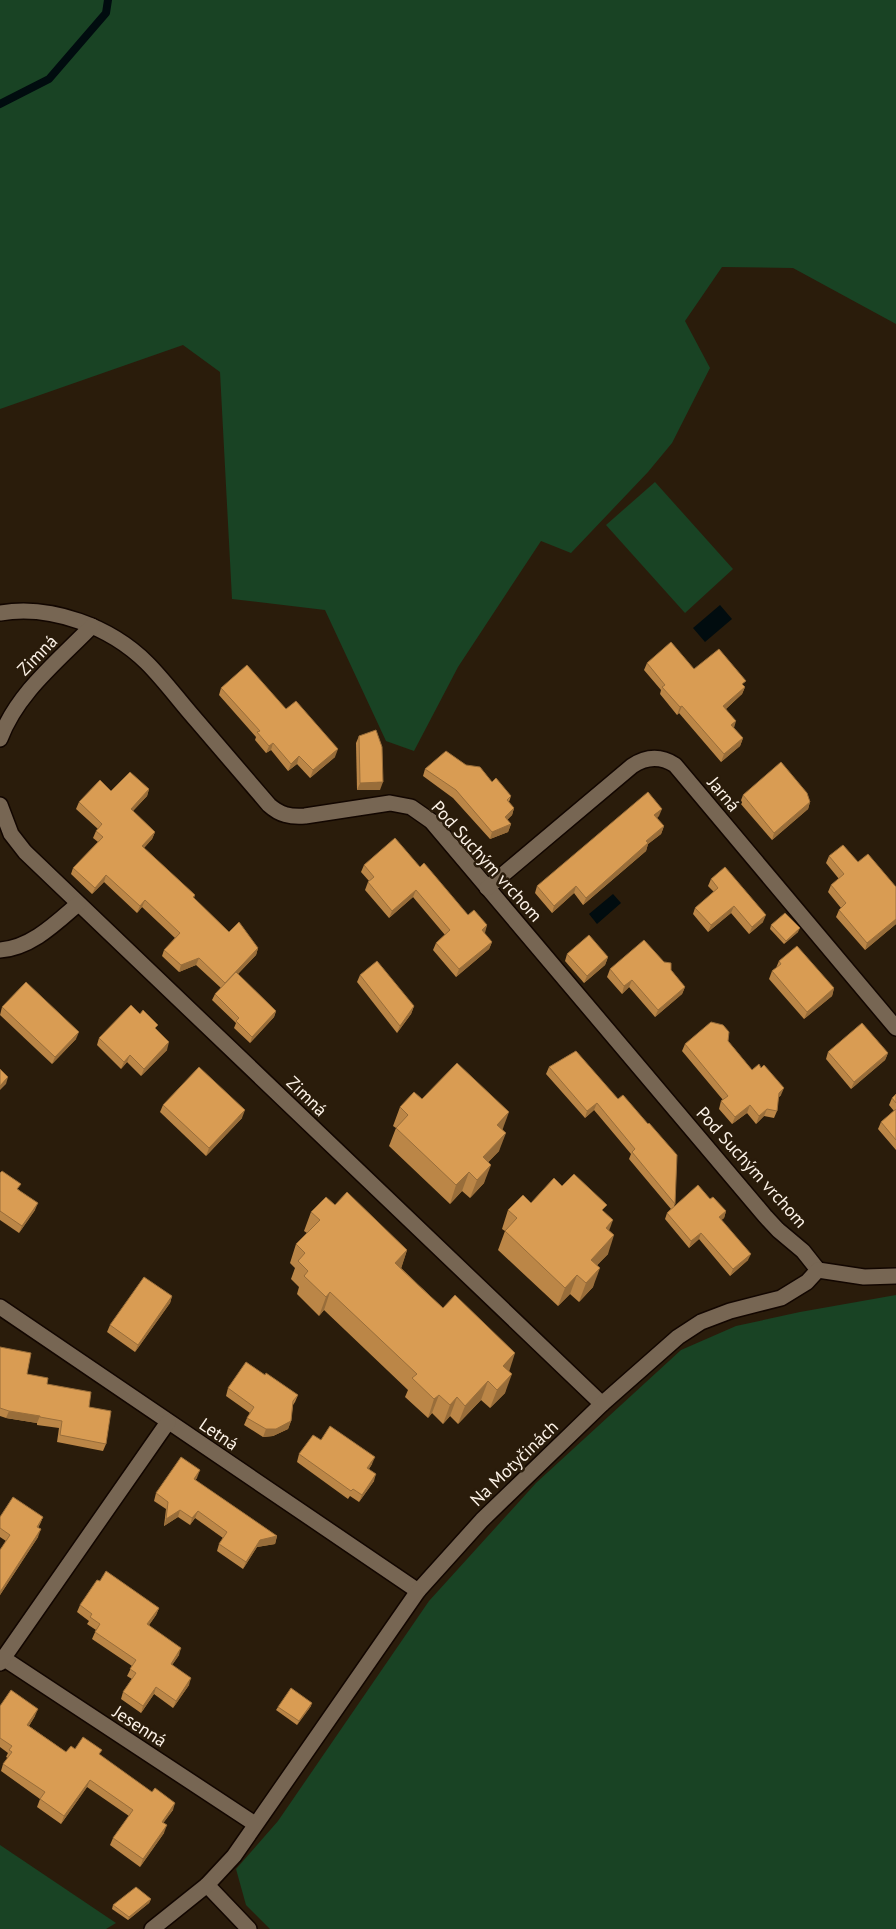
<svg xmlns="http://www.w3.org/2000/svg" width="896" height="1929" font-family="'PT Sans',sans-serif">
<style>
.green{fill:#194324}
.water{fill:#010c0f}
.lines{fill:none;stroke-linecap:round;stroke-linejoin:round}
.stream{stroke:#010c0f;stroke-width:8}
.minor-casing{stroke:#120600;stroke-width:18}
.minor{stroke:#776653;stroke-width:15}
.wall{fill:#bb8647}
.shaded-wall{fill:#986d3a}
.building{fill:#d99c53;stroke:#986d3a}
.labels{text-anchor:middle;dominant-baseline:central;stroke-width:5;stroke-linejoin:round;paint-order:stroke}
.street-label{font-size:18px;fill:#fcf2e7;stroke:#2a1c0b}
</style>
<rect width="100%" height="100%" fill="#2a1c0b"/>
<g class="green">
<polygon points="0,0 896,0 896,324 793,268 722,267 685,321 710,368 672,443 648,472 571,553 541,541 458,667 414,751 386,741 325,610 232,599 220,372 183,345 0,409"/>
<polygon points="655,482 733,569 685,613 606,525"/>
<polygon points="896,1295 896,1929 270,1929 246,1905 236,1869 278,1821 429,1601 536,1483 681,1350 736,1326 800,1312"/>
<polygon points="0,1845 116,1923 106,1929 0,1929"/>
</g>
<g class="water">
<polygon points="720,605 732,619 705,642 693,628"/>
<polygon points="613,894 621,903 597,924 589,914"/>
</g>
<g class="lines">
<polyline class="stream" points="0,104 49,79 106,13 108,0"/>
<defs>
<g id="minor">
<path d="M0,613C51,604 111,627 147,663C165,681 180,702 197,721C221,749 245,777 269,805C280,815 290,817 305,816L390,803L411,807L431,821L765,1216L778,1230L803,1251L818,1270"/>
<path d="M0,739C17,693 58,661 92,626"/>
<polyline points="0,805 11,834 25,852 602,1404"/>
<path d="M487,888L632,766C647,756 661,756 675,765L896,1028"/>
<path d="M0,950C31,948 56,923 78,904"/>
<polyline points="818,1270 864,1277 896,1276"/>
<polyline points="0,1307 418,1591"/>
<polyline points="3,1658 255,1824"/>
<polyline points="0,1663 168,1422"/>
<polyline points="207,1885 249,1929"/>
<polyline points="152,1929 207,1885 234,1856 418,1591 482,1520 602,1404 678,1337 701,1322 730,1311 781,1298 807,1282 818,1270"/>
</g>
</defs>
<use href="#minor" class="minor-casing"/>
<use href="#minor" class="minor"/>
</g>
<g class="wall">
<polygon points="647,663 694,669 745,687 742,694 726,709 734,728 743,738 740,746 721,762 679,713 677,715 660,694 661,690 644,670"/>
<polygon points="221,688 286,709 335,757 310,778 297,764 288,771 271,750 266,753 255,740 256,737 219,695"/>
<polygon points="359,736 380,790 357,790 356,743"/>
<polygon points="466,765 492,782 511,796 509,802 514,808 512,815 507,820 511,824 508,832 490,839 453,798 423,776 425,769"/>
<polygon points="149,789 147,796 133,811 155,832 152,839 144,848 195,895 194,898 229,932 258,948 256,955 238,974 276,1011 274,1017 250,1043 234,1028 236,1023 212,1000 215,994 221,988 196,965 179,972 162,956 164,950 175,938 142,907 137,913 104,882 92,894 71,874 73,868 98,842 93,838 96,831 98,829 76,809 79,802 111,791"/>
<polygon points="743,795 810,802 808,809 772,840 740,803"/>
<polygon points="659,816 657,818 664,826 661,834 648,844 646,851 583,905 574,893 552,913 535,893 537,886"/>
<polygon points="829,856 858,862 896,887 896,924 865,950 836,917 839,910 841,908 828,892 831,885 839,879 826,863"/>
<polygon points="364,865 420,867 468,915 487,925 484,933 492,942 489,949 456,977 433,950 436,943 445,935 413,897 389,918 365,890 368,882 369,881 361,872"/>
<polygon points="711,879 763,922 749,934 731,913 708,932 693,914 695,908 714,892 708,886"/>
<polygon points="771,925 798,932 784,944 770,929"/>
<polygon points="567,954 608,957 605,965 584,983 565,961"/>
<polygon points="779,961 834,988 832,996 804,1019 769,979 772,971 776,968"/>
<polygon points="610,969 671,970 685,987 682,994 655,1017 629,987 622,994 607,977"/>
<polygon points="360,975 414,1006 411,1014 397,1033 357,982"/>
<polygon points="2,1007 76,1039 52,1064 0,1015"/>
<polygon points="156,1030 167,1050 141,1076 127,1062 121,1069 97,1045 99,1038"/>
<polygon points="728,1041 752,1070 781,1095 778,1098 777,1111 774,1118 764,1116 756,1124 747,1113 732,1124 719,1109 721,1101 723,1100 682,1051 685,1044"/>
<polygon points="576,1051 675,1204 674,1206 710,1199 726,1211 724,1218 721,1220 748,1260 730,1276 699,1239 689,1248 665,1219 667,1213 671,1209 629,1159 631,1154 594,1110 585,1118 546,1074 549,1067"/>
<polygon points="828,1052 888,1053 885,1060 851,1089 826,1059"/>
<polygon points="896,1094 896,1150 878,1129 881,1122 894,1111 889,1105 892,1098"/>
<polygon points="422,1099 502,1129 499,1151 488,1162 484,1183 470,1198 462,1191 450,1204 389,1146 396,1128 393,1126 400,1107"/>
<polygon points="163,1105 242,1118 206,1156 160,1112"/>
<polygon points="0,1173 19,1190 35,1210 19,1233 0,1220"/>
<polygon points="562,1186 604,1212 609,1231 608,1254 597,1265 593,1287 579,1302 570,1294 558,1306 498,1250 505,1231 502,1229 508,1210 531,1203"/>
<polygon points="335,1205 407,1250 401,1268 509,1371 505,1393 490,1408 481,1400 458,1424 450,1416 443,1424 432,1413 428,1418 405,1397 408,1390 324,1310 319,1316 297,1294 299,1287 291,1279 295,1268 290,1263 296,1244 307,1233 304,1231 311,1212"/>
<polygon points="172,1296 170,1303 135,1352 107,1332 110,1325"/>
<polygon points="0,1347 27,1374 89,1407 106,1444 103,1451 57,1442 59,1428 37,1425 37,1423 6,1418 0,1416"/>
<polygon points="265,1375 298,1395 295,1402 293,1405 291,1421 288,1429 273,1436 263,1437 244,1425 247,1418 250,1413 226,1396 228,1388"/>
<polygon points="321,1440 372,1464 369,1469 374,1481 359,1502 350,1496 348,1499 297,1462 299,1454"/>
<polygon points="197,1478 195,1480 277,1536 275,1544 257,1547 243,1569 217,1551 219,1544 223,1538 195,1518 190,1525 178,1517 164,1526 166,1509 154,1501 156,1493"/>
<polygon points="0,1517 43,1517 40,1524 38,1528 38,1537 0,1595 0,1550 6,1541 0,1537"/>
<polygon points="80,1605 159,1608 156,1615 149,1625 179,1655 172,1665 189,1685 173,1708 154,1694 141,1713 121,1699 123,1692 132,1679 127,1676 132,1666 92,1639 96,1630 87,1624 89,1621 77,1612"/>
<polygon points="0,1706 35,1716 29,1726 66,1752 75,1749 100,1755 173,1810 163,1823 164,1833 140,1867 110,1845 113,1838 129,1816 87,1787 61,1824 37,1807 40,1799 1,1771 3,1764 8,1758 6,1757 8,1753 0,1747"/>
<polygon points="311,1706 297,1725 276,1710 278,1707"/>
<polygon points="151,1899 149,1903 128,1920 112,1909 113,1905"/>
</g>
<g class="shaded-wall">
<polygon points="745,687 742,694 721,713 723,706"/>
<polygon points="682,706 679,713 677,715 680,707"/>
<polygon points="736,721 734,728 731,725"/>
<polygon points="743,738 740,746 721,762 724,754"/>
<polygon points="273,743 271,750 266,753 269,746"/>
<polygon points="338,749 335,757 310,778 313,770"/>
<polygon points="299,756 297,764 288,771 291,764"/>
<polygon points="383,782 380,790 357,790 360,783"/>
<polygon points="149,789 147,796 128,816 131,809"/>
<polygon points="810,802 808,809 772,840 774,833"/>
<polygon points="514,808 512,815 502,825 505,817"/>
<polygon points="662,809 659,816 652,822 654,815"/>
<polygon points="511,824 508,832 490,839 492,832"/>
<polygon points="664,826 661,834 648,844 646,851 583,905 586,898 646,841"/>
<polygon points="155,832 152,839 139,853 142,846"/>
<polygon points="106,875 104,882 92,894 95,888"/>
<polygon points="576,886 574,893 552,913 554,906"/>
<polygon points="416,890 413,897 389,918 392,911"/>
<polygon points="145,900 142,907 137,913 140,906"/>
<polygon points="734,906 731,913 708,932 711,925"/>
<polygon points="766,915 763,922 749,934 752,927"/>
<polygon points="896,919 896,924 865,950 867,943"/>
<polygon points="487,925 485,933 479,937 482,930"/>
<polygon points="800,928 798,932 784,944 786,941"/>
<polygon points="492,942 489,949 456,977 459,969"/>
<polygon points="258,948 256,955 223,989 225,983"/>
<polygon points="608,957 605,965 584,983 587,976"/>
<polygon points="199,958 196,965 179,972 181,965"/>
<polygon points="632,980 629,987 622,994 624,986"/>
<polygon points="685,987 682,994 655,1017 658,1010"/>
<polygon points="834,988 832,996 804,1019 807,1012"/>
<polygon points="414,1006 411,1014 397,1033 400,1026"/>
<polygon points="276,1011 274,1017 250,1043 252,1037"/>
<polygon points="79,1032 76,1039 52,1064 55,1057"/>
<polygon points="169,1042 167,1050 141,1076 144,1069"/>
<polygon points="888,1053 885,1060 851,1089 854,1082"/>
<polygon points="130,1055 127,1062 121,1069 124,1062"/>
<polygon points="8,1077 6,1084 0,1090 0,1086"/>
<polygon points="784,1088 781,1095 776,1100 779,1093"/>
<polygon points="597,1103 594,1110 585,1118 587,1111"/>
<polygon points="750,1105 747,1113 732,1124 735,1117"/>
<polygon points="767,1109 764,1116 756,1124 759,1116"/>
<polygon points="245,1110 242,1118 206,1156 209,1148"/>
<polygon points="509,1112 502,1131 497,1125"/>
<polygon points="506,1133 499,1151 476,1175 483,1157"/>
<polygon points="491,1165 484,1183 470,1198 477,1180"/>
<polygon points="469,1172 462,1191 450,1204 456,1185"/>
<polygon points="38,1203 35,1210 19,1233 22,1226"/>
<polygon points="726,1211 724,1218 717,1224 719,1217"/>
<polygon points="613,1220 606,1239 606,1228"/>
<polygon points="701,1233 699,1239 689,1248 691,1241"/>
<polygon points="614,1235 608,1254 584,1279 591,1260"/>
<polygon points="407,1250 401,1269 395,1263"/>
<polygon points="751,1254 748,1260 730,1276 733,1269"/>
<polygon points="600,1268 593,1287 579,1302 586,1283"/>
<polygon points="577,1275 570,1294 558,1306 565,1288"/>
<polygon points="330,1292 324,1310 319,1316 326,1297"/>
<polygon points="172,1296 170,1303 135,1352 138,1345"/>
<polygon points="515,1353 509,1372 503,1366"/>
<polygon points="512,1374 505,1393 490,1408 497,1390"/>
<polygon points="488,1381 481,1400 458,1424 465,1406"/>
<polygon points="439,1395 432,1413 428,1418 434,1399"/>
<polygon points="457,1397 450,1416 443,1424 450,1405"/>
<polygon points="9,1411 40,1416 37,1423 6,1418"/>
<polygon points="291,1421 288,1429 273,1436 263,1437 266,1429"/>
<polygon points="375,1457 372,1464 365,1475 367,1468"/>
<polygon points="200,1470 197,1478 191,1486 194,1479"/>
<polygon points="376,1474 374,1481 359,1502 362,1495"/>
<polygon points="180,1510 178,1517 164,1526 166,1519"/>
<polygon points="198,1511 195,1518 190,1525 192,1518"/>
<polygon points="43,1517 40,1524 34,1534 37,1527"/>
<polygon points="41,1529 38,1537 0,1595 0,1592"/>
<polygon points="277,1536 275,1544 257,1547 243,1569 246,1562 260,1540"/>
<polygon points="159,1608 156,1615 145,1631 147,1624"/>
<polygon points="181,1648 179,1655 168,1671 171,1664"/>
<polygon points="191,1678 189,1685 173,1708 176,1701"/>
<polygon points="156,1687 154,1694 141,1713 143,1706"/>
<polygon points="312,1703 311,1706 297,1725 299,1721"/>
<polygon points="38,1709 35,1716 24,1733 27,1725"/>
<polygon points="90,1780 87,1787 61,1824 64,1816"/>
<polygon points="175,1803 173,1810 159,1829 162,1822"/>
<polygon points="167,1825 164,1833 140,1867 143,1859"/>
<polygon points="151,1899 149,1903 128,1920 129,1917"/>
</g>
<g class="building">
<polygon points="671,642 694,669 719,649 746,681 742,684 745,687 723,706 736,721 731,725 743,738 724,754 682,706 680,707 662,687 665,685 647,663"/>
<polygon points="247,665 286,709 296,701 338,749 313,770 299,756 291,764 273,743 269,746 257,732 260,731 221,688"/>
<polygon points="376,730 382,747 383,782 360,783 359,736"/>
<polygon points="446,751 466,765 480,767 492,782 496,778 511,796 507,800 514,808 505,817 511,824 492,832 456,790 425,769"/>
<polygon points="781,762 807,793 810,802 774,833 743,795"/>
<polygon points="130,772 149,789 131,809 155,832 142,846 195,895 193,897 229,932 239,922 258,948 225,983 199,958 181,965 164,950 180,933 145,900 140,906 106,875 95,888 73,868 103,837 96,831 102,824 79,802 100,780 111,791"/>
<polygon points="648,792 662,809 654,815 664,826 646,841 648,843 586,898 576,886 554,906 537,886"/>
<polygon points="395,838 420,867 424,863 468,915 474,910 487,925 482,930 492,942 459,969 436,943 450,930 416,890 392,911 368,882 374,877 364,865"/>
<polygon points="843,845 858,862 868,854 896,887 896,919 867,943 839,910 846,903 831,885 844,874 829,856"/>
<polygon points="725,867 766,915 752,927 734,906 711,925 695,908 718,888 711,879"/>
<polygon points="785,913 800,928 786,941 771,925"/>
<polygon points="589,935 608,957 587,976 567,954"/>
<polygon points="644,940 664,962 671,963 671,970 685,987 658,1010 632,980 624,986 610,969"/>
<polygon points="797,946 834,988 807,1012 772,971 781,964 779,961"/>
<polygon points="377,961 414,1006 400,1026 360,975"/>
<polygon points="236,972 276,1011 252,1037 236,1021 239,1018 215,994"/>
<polygon points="26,982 79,1032 55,1057 2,1007"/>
<polygon points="131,1005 140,1014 143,1010 158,1025 155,1028 169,1042 144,1069 130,1055 124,1062 99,1038"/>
<polygon points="711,1022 723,1025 729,1032 728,1041 752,1070 759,1064 761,1068 764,1065 784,1088 779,1093 777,1111 767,1109 759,1116 750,1105 735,1117 721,1101 728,1096 685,1044"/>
<polygon points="862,1023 888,1053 854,1082 828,1052"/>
<polygon points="576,1051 618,1099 623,1095 648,1124 649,1123 677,1155 675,1204 632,1152 635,1149 597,1103 587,1111 549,1067"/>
<polygon points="457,1063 509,1112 497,1125 506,1133 483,1157 491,1165 477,1180 469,1172 456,1185 396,1128 408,1115 400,1107 414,1092 422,1099"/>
<polygon points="199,1067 245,1110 209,1148 163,1105"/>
<polygon points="0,1069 8,1077 0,1086"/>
<polygon points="896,1094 896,1103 892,1098"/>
<polygon points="896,1109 896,1140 881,1122"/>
<polygon points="2,1171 21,1184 17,1189 38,1203 22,1226 0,1211 0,1212 0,1173"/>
<polygon points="574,1174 607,1205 602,1210 613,1220 606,1228 614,1235 591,1260 600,1268 586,1283 577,1275 565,1288 505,1231 517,1218 508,1210 523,1195 531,1203 554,1178 562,1186"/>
<polygon points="698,1185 710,1199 713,1197 726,1211 719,1217 751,1254 733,1269 701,1233 691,1241 667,1213"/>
<polygon points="347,1192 407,1250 395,1263 418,1285 443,1308 455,1295 515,1353 503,1366 512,1374 497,1390 488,1381 465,1406 457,1397 450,1405 439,1395 434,1399 412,1378 417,1374 330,1292 326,1297 304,1276 308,1271 298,1261 305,1253 296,1244 320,1220 311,1212 326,1197 335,1205"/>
<polygon points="144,1277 172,1296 138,1345 110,1325"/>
<polygon points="0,1347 31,1353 27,1374 48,1378 47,1384 91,1392 89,1407 111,1411 106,1444 60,1435 62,1421 40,1417 40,1416 9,1411 0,1408"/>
<polygon points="246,1362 265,1375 266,1373 298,1395 293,1401 291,1421 276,1429 266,1429 247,1418 254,1407 228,1388"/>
<polygon points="330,1426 375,1457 367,1468 376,1474 362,1495 353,1489 351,1491 299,1454 313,1435 321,1440"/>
<polygon points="181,1457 200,1470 194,1479 277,1536 260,1540 246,1562 219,1544 227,1532 198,1511 192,1518 180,1510 166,1519 168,1502 156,1493"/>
<polygon points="13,1497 43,1517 37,1527 41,1529 0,1592 0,1550 10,1535 0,1528 0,1517"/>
<polygon points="106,1571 159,1608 147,1624 181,1648 171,1664 191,1678 176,1701 156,1687 143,1706 123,1692 136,1673 130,1669 136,1660 95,1632 100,1624 90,1617 92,1614 80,1605 97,1580 100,1581"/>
<polygon points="291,1688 312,1703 299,1721 278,1707"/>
<polygon points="11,1690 38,1709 27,1725 66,1752 71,1746 75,1749 83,1737 102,1750 99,1754 152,1792 155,1788 175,1803 162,1822 167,1825 143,1859 113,1838 133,1810 90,1780 64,1816 40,1799 45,1792 3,1764 12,1752 9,1750 12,1746 0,1738 0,1706"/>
<polygon points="136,1887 151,1899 129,1917 113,1905"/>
</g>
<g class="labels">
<g class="street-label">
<text transform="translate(37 655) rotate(-46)">Zimná</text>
<text transform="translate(724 794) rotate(50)">Jarná</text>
<text transform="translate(487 861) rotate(48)">Pod Suchým vrchom</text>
<text transform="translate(307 1096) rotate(44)">Zimná</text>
<text transform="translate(752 1167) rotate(48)">Pod Suchým vrchom</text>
<text transform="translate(219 1434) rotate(34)">Letná</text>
<text transform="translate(514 1463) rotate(-44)">Na Motyčinách</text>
<text transform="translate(140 1726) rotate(33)">Jesenná</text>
</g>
</g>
</svg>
